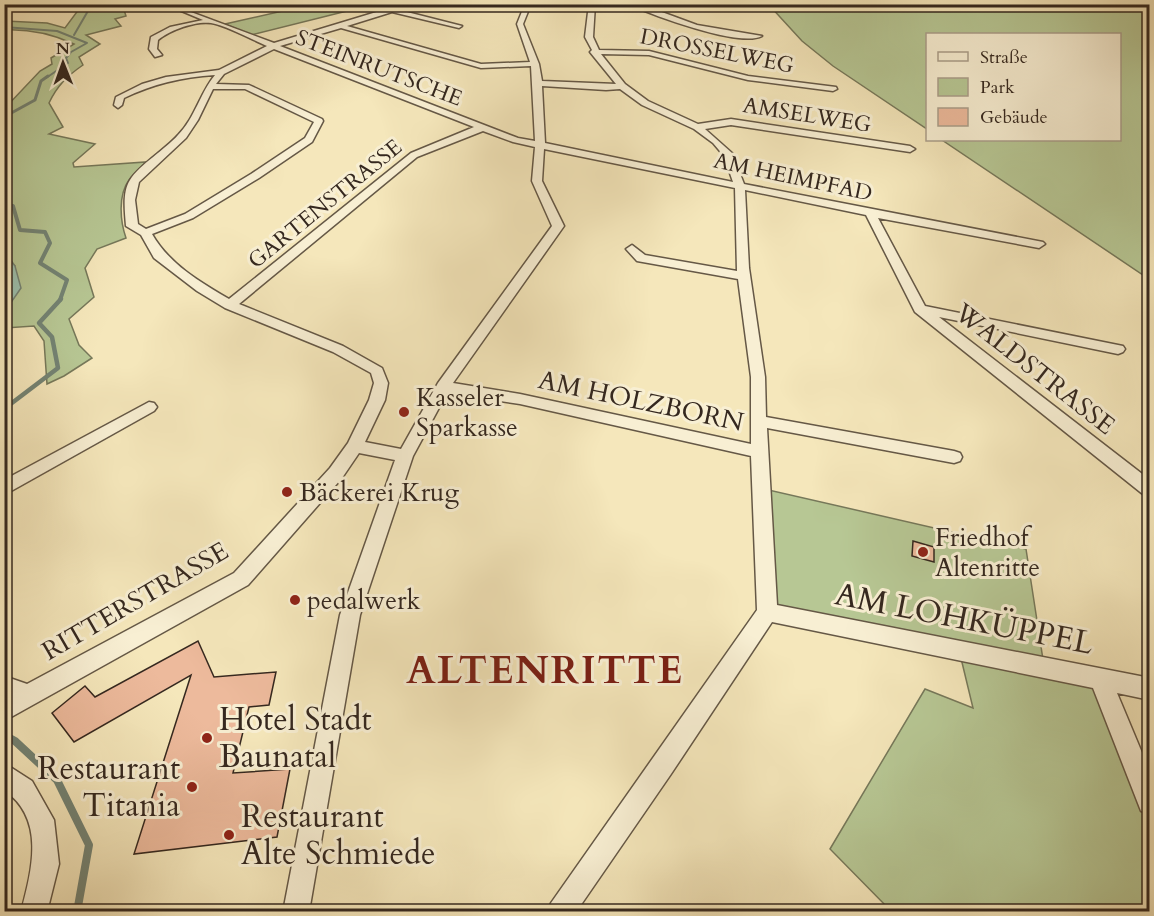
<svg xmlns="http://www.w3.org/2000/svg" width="1154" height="916" font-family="Cardo,serif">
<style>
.green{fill:#b7c794;stroke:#76785a;stroke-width:1.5}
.water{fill:#9cc0ad;stroke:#738374;stroke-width:1.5}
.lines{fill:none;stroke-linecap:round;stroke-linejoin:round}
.stream-far4{stroke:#738374;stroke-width:2}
.stream-far3{stroke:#738374;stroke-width:3}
.stream-far2{stroke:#738374;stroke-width:4}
.stream-far1{stroke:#738374;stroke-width:4.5}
.stream{stroke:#738374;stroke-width:8}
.building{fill:#edba9c;stroke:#35281f;stroke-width:1.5}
.minor-casing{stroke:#655846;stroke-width:3}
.minor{fill:#f8efd3;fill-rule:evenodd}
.poi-dot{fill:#8f2418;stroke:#f8efd3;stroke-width:2}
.labels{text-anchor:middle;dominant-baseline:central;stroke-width:6;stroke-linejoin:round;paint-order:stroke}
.far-street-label{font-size:22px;fill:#35281f;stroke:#f8efd3}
.street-label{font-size:26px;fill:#35281f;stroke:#f8efd3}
.poi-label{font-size:26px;fill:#35281f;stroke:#f8efd3;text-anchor:start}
.near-street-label{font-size:32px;fill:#35281f;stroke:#f8efd3}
.near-poi-label{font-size:32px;fill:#35281f;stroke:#f8efd3;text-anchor:start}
.near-district-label{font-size:39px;font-weight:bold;letter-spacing:1.5px;fill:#7a1f14;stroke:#f8efd3}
</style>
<rect width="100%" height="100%" fill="#f5e7bb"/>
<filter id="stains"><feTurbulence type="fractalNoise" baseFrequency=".00333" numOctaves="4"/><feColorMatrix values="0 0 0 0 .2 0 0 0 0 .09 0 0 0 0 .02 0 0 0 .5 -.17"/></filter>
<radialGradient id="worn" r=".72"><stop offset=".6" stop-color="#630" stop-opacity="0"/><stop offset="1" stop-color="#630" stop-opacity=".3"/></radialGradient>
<g class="green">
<path d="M82,5H148L124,10L126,16L115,19L121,26L86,35L100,44L79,57L83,65C67,76 57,86 49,103L63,127L49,134L95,144L73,163L74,167L146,162C141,167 134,173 129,180C118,195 120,221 126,238L97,249L85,268L94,297L69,319L79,345L92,358L64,376L47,384L44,341L34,326L5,328L4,306L10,304L15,266L5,253V108L40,71L52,64L51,58L74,44C52,34 29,29 5,30V21L47,23L65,28Z"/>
<polygon points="309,5 371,5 251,35 225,24"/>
<polygon points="769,5 1149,5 1149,279 942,140 1120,140 1120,34 928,34 927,129 833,66 802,41"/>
<polygon points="760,488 1026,549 1044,666 1100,678 1149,802 1149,911 891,911 830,849 925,689 973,708 959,650 767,612"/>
</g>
<polygon class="water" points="5,253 15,266 21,288 10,304 5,306"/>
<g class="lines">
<g class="stream-far4">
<polyline points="4,27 57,31 87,43 71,52 66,58 68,63 46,78"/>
<polyline points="74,35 92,4"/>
</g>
<polyline class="stream-far3" points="4,117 35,100 41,81 48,76"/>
<polyline class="stream-far2" points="4,205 13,206 20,230 45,232 50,243 40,263 67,280 60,300"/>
<polyline class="stream-far1" points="4,409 58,368 52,337 39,323 61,299"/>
<polyline class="stream" points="4,735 15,741 57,780 89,845 77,912"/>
</g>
<g class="building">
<polygon points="913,541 934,547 934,562 912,556"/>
<polygon points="198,641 214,677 276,672 269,705 249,707 233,773 290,769 277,837 134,854 191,675 74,742 52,713 85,686 95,697"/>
</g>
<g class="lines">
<defs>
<g id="minor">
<path d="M403,4H414L399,10L462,26L459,28L392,12L347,26L481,64L530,62L517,24L525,4H531L523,24L539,64L542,81L616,84L590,52L592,50L585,37L589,4H595L593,37L599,50L649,51L748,76L836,87L837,89L833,91L748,80L649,55L601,54L625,84L648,101L698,124L731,119L910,146L915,149L910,152L731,125L705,129L732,153L744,184L1043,242L1045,244L1039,248L878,218L925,306L1123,346L1125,349L1123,352L1118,354L939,317L1150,480V497L1144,495L915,312L866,215L745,190L749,268L765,377L766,417L954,451L960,453L962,457L960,461L954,463L767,428L777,605L1150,678V700L1117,693L1150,772V814L1141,811L1093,688L772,622L671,774L576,912H547L551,903L757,610L751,456L520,404L447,393L413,456L360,615L309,912H283L340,615L395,460L359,453L342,478L248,585L4,721V676L27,684L234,573L330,468L348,443L369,400L374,383L371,373L333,352L225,308L197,291L154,258L141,235L126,226C125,212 122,192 130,180C139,165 166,149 178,135C195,118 200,93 215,75C182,77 153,84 124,98L122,105L118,108L114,105L116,97L142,84L166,77L219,70L267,46C253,40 225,25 211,23C195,21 170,30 158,40L157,49L162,55L155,57L149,49L151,37L170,27L203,20L172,7V5L274,43ZM341,28L481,68L531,66L535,141L518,138L280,46ZM274,49L474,127L411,153L229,299C200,282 169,264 152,234L193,218L259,178L312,142L323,121L322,119L249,85L216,84L224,74ZM542,86L606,90L620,89L642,105L694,129L713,143L724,156L733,182L545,143ZM213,89H245L314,122L305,138L251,174L185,214L146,229L138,224L135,200L139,182L186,138L198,120ZM483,131L513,142L535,147L532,181L552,226L438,383L401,449L365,442L385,400L388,383L382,368L343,346L239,304L417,157ZM544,149L735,188L737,271L645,255L632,245L626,249L637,261L738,279L751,377V444L520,394L453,383L564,226L542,181Z"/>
<path d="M628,4H640L697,25L762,36C740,48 652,15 628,4Z"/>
<polygon points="149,402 154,403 157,407 154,411 4,495 4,480"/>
<path d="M4,763L32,781L54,820L59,864L47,912H21C32,870 46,819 4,790Z"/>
</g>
</defs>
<use href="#minor" class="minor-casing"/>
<use href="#minor" class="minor"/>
</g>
<g class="poi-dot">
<circle cx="404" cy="412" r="6"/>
<circle cx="287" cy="492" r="6"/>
<circle cx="923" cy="552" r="6"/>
<circle cx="295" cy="600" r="6"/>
<circle cx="207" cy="738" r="6"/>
<circle cx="192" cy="787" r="6"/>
<circle cx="229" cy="835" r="6"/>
</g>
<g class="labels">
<g class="far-street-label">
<text transform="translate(717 51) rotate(11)">DROSSELWEG</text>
<text transform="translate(379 68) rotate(21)">STEINRUTSCHE</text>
<text transform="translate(807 115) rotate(9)">AMSELWEG</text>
<text transform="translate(793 177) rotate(12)">AM HEIMPFAD</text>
<text transform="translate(325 204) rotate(-39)">GARTENSTRASSE</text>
</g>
<g class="street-label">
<text transform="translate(1035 369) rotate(38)">WALDSTRASSE</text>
<text transform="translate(641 401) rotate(12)">AM HOLZBORN</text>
<text transform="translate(135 601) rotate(-30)">RITTERSTRASSE</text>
</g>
<g class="poi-label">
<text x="416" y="397">Kasseler<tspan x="416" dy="30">Sparkasse</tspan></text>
<text x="299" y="492">Bäckerei Krug</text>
<text x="935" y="537">Friedhof<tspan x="935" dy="30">Altenritte</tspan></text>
<text x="307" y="600">pedalwerk</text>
</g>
<g class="near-street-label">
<text transform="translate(964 619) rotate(11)">AM LOHKÜPPEL</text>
</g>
<g class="near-poi-label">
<text x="219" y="720">Hotel Stadt<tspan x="219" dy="37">Baunatal</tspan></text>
<text x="180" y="769" text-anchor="end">Restaurant<tspan x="180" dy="37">Titania</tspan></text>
<text x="241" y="817">Restaurant<tspan x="241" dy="37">Alte Schmiede</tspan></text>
</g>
<g class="near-district-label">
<text x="545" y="670">ALTENRITTE</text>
</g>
</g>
<rect width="1154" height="916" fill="none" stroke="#f5e7bb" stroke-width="24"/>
<rect x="6" y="6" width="1142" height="904" fill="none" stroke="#35281f" stroke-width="3"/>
<rect x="12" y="12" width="1130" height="892" fill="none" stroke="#35281f" stroke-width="1.5"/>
<rect x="926" y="33" width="195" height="108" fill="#f8efd3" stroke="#aa9f8b" stroke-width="1.5"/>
<rect x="938" y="52" width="30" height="9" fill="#f8efd3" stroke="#aa9f8b" stroke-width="1.5"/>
<text x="980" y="63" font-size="18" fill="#35281f">Straße</text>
<rect x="938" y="78" width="30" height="18" fill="#b7c794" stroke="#aa9f8b" stroke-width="1.5"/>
<text x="980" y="93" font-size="18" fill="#35281f">Park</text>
<rect x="938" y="108" width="30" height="18" fill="#edba9c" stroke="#aa9f8b" stroke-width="1.5"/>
<text x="980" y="123" font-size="18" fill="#35281f">Gebäude</text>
<g transform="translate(63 63) rotate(359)" stroke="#f8efd3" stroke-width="4.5" paint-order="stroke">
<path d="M0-4.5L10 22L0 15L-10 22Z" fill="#35281f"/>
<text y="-9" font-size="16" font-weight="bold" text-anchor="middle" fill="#35281f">N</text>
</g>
<rect width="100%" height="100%" filter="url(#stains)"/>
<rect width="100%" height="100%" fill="url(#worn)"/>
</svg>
